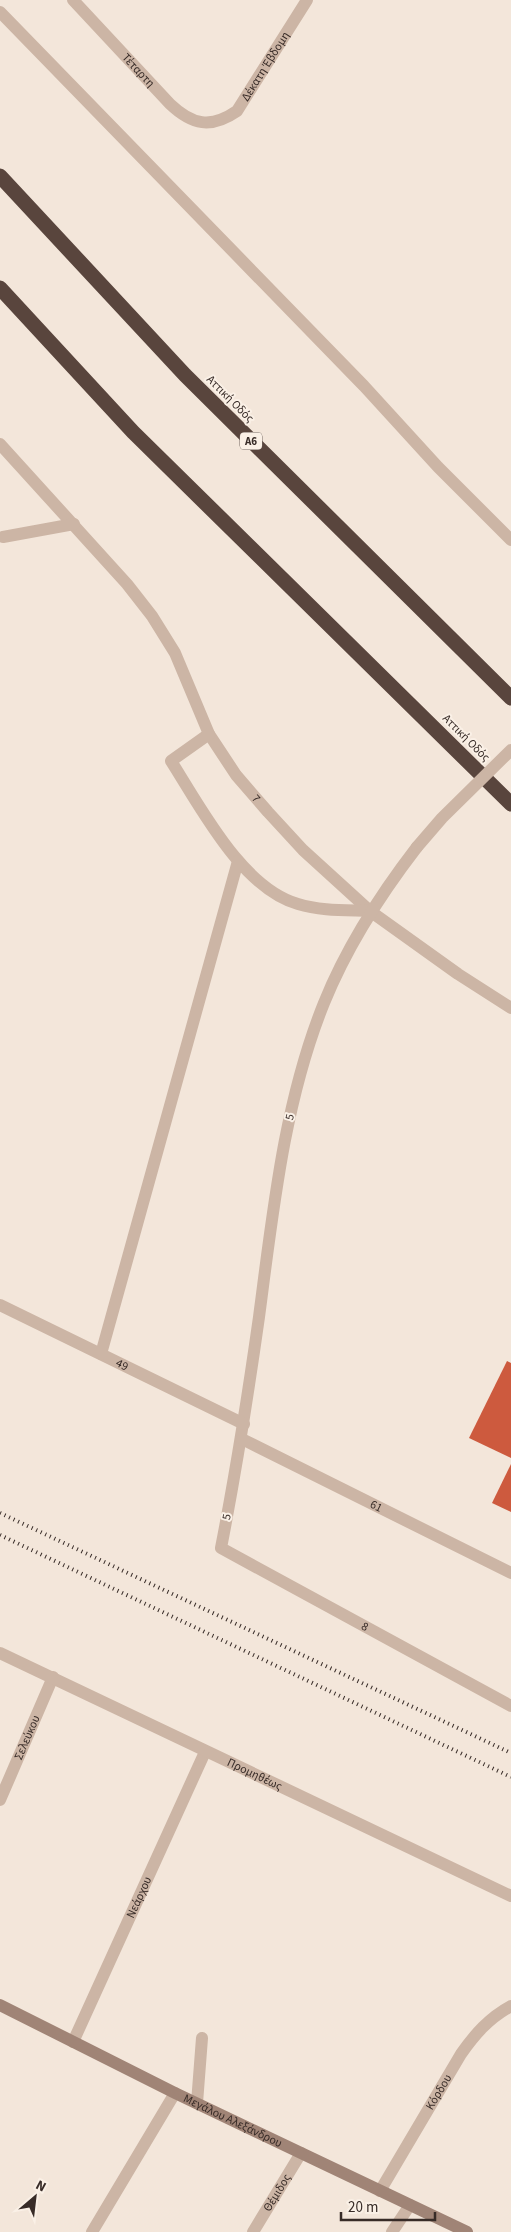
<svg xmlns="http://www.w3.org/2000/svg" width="511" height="2232" font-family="'Source Sans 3',sans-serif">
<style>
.building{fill:#cd5a3e}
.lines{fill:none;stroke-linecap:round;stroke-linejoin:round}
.service{stroke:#ccb5a5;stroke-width:12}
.minor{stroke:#ccb5a5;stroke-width:12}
.tertiary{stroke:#ccb5a5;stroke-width:12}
.secondary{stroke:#a08476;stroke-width:12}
.motorway{stroke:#59453d;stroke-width:15}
.rail{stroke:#372b27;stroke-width:4;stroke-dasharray:1 4;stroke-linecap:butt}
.minor-bridge{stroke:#ccb5a5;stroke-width:12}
.labels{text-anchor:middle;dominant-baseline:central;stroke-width:4;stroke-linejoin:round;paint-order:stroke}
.shield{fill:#faf0e6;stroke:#726660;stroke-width:1}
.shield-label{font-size:11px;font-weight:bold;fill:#372b27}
.street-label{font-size:12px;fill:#372b27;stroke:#faf0e6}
</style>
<rect width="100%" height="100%" fill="#f3e6da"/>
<g class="building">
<polygon points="507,1361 511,1363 511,1458 469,1438"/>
<polygon points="511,1464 511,1512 492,1503"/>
</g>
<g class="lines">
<g class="service">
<path id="s1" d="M0,1800L53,1677"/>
<polyline points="197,2103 202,2038"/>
<path id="s2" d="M380,2191L461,2054C475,2034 489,2018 511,2006"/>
<polyline points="92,2232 175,2093"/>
</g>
<g class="minor">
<path id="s3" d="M73,0L170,104C192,125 211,129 237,111L307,0"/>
<path id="s4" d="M0,444L127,584L152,616L175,653L209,734L236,775L268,812L303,850L370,911L458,974L511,1008"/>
<polyline points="3,537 74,524"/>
<path d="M209,734L171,761C201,808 242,888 298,904C321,911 346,910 370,911"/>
<path id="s5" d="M417,847C380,895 347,946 324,1003C284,1102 273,1211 259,1317C248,1395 236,1471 221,1548L511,1706"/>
<path id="s6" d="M0,1305L244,1424"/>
<polyline points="101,1354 238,861"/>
<path id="s7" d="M242,1439L511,1573"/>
<path id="s8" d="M73,2042L205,1752"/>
<path id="s9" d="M253,2232L301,2153"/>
<polyline points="392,2232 410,2205"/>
</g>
<g class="tertiary">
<polyline points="0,12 364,386 438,467 511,540"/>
<path id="s10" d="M0,1653L511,1896"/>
</g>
<path class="secondary" id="s11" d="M0,2005L175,2093L467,2232"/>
<g class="motorway">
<polyline points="0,176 185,375 511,698"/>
<polyline points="0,288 133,432 511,804"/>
</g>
<g class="rail">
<polyline points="0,1513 511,1753"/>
<polyline points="0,1535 511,1777"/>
</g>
<polyline class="minor-bridge" points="417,847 442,818 511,750"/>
</g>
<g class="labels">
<rect class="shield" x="240" y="432.5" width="22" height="17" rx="4"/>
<g class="shield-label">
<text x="251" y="441">Α6</text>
</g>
<g class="street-label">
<text stroke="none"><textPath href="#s3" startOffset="270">Δέκατη Έβδομη</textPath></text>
<text stroke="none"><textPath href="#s3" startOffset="96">Τέταρτη</textPath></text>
<text transform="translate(230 399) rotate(45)">Αττική Οδός</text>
<text transform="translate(466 738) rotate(45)">Αττική Οδός</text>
<text stroke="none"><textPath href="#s4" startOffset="441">7</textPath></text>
<text transform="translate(290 1117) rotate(-77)">5</text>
<text stroke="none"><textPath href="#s6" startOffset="136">49</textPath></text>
<text stroke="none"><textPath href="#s7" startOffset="150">61</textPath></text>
<text transform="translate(227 1517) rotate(-79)">5</text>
<text stroke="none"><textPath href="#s5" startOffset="902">8</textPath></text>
<text stroke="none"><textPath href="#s1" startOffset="68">Σελεύκου</textPath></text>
<text stroke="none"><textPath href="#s10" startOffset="282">Προμηθέως</textPath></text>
<text stroke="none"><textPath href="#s8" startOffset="159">Νεάρχου</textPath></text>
<text stroke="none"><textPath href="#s2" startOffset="115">Κόρδου</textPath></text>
<text stroke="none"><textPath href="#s11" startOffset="260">Μεγάλου Αλεξάνδρου</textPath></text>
<text stroke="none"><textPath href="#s9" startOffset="46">Θέμιδος</textPath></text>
</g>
</g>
<g transform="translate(35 2197) rotate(28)" stroke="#faf0e6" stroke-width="4" paint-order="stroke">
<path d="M0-4L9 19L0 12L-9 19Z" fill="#372b27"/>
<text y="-8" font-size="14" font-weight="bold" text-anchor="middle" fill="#372b27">N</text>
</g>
<path d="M341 2212v8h94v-8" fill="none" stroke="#372b27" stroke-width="2.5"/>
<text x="348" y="2212" font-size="15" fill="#372b27" stroke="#faf0e6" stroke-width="4" paint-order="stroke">20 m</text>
</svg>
